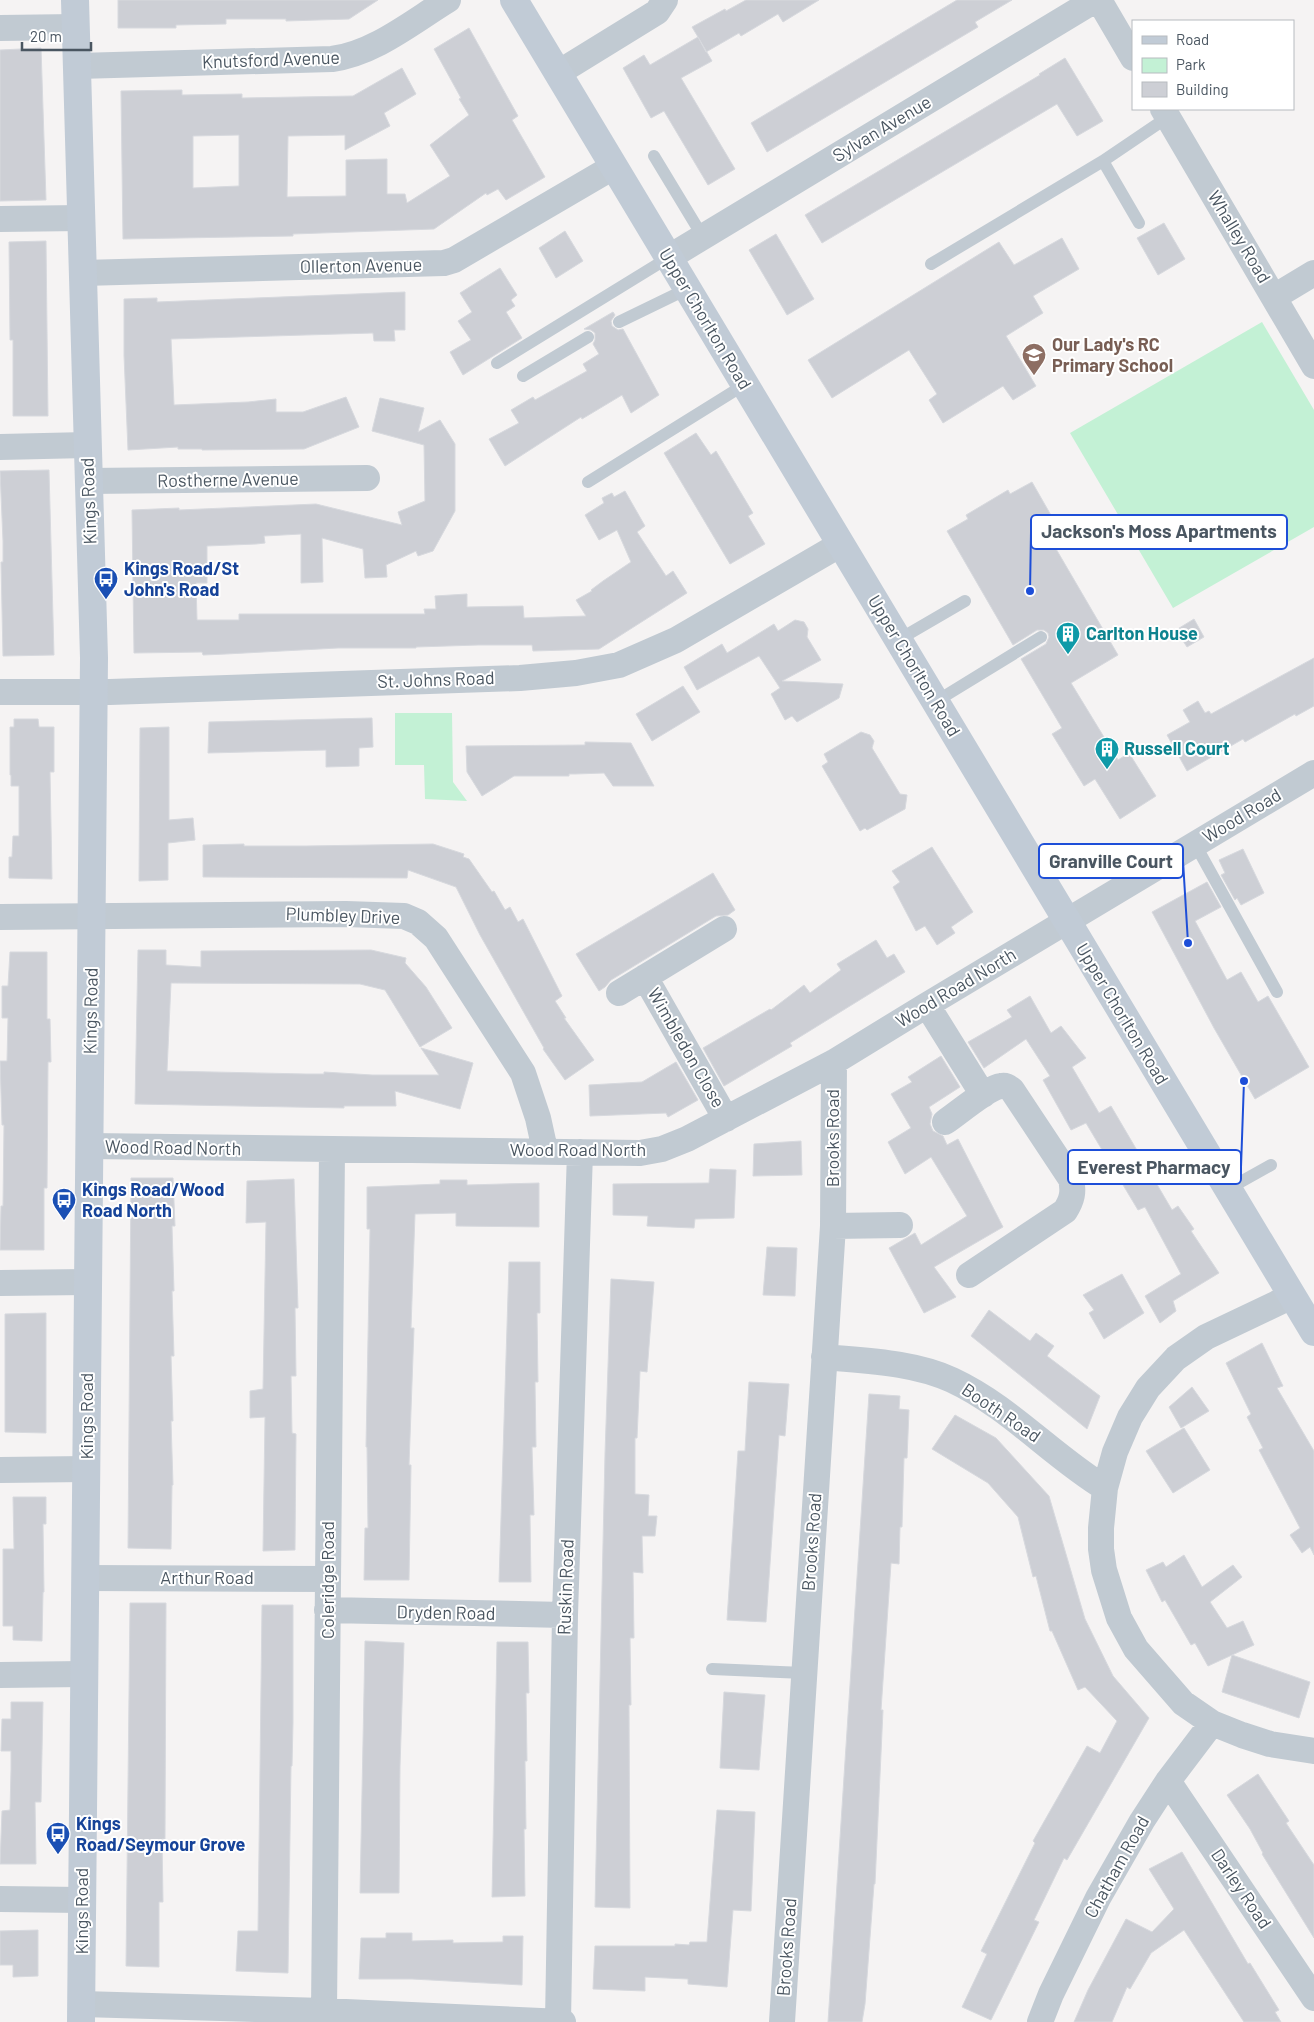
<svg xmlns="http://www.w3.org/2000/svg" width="1314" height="2022" font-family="Barlow,sans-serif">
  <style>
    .green { fill: #c3f1d5 }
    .building { fill: #cdcfd5; stroke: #d7d9de; fill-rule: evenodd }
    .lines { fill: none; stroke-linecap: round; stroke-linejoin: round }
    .lane { stroke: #c1cad2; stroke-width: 12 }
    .street { stroke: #c1cad2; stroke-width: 26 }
    .secondary { stroke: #c1cbd6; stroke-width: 28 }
    .labels { text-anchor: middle; stroke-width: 4; stroke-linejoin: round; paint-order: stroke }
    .street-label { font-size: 18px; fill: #4a5661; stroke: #fff }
    .education-label { font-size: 18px; font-weight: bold; fill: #785e54; stroke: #fff; text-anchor: start }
    .transit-label { font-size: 18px; font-weight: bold; fill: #164399; stroke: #fff; text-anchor: start }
    .culture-label { font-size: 18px; font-weight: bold; fill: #0d838f; stroke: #fff; text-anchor: start }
    .leader { fill: none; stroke: #1d4ed8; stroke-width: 2 }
    .callout-dot { fill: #1d4ed8; stroke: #fff; stroke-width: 2 }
    .callout { fill: #fff; stroke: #1d4ed8; stroke-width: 2 }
    .callout-label { font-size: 19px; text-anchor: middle; font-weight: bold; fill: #4a5661 }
  </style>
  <rect width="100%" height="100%" fill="#f5f3f3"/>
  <path class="green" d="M1262 322 1314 410V527L1173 608 1070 433Z
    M395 713H452L453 782 467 801 425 799 424 765H395Z"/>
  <path class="building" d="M118 0H378L349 19 286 21V19H226V24L176 25V28H118Z
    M746 0H819L783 22 778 14 741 36 739 33 706 52 698 37 712 61 681 78 735 169 708 185 664 111 651 118 623 68 644 55 650 65 698 37 692 27 725 9 726 11Z
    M957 0H1012L975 22 978 27 767 152 751 123Z
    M469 28 518 116 512 120 545 177 506 200 498 189 487 195 486 193 434 229 293 234V236L123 239 121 91 182 90V95L242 94V98L353 96 402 68 416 94 384 113 390 126 345 150V135L288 136 287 197 346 196V160L387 159V194H405L407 203 450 176 430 145 469 115 459 99 461 98 434 49ZM239 135V186L193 188V136Z
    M41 48 46 200 0 201V50Z
    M1065 58 1103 121 1077 136 1057 104 822 243 805 215 1040 75 1039 74Z
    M1164 223 1185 259 1158 275 1137 238Z
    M565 231 583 261 556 278 539 248Z
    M776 234 814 299 787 315 749 250Z
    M1062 238 1079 269 1033 296 1043 313 1006 336 1036 386 1013 400 1003 386 943 423 929 400 937 394 909 350 832 398 808 360 999 242 1014 265Z
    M46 241 48 416H13V340H10L9 242Z
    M500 268 517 295 511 300 515 306 506 312 522 338 463 375 450 352 471 340 458 321 472 312 460 293Z
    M405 292V330H394L395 341H374L373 333 171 339 174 405 248 402 276 399V412H303L346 397 359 427 304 449 202 450V449H178V447L128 450 124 355V299L157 298V302Z
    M613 312 615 315 611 321 612 326 618 330 623 329 659 395 631 413 622 395 582 419 581 417 505 466 489 439 519 423 511 410 533 397 535 400 587 371 583 364 599 354 593 344 595 340V333L591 330 584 329Z
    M380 398 424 408 418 432 440 420 455 444V511L433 551 418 556 416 551 386 565 387 577 365 578 363 549 322 538 323 582 301 583V534L264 536 265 543 256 544 207 546V583H196L197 620H239V614H425L424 609H436L435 596 467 594V607L523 606 524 618 586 616 576 600 592 591 591 590 603 581 631 562 617 530 599 540 585 515 604 503 602 498 612 493 614 497 625 491 645 526 637 532 666 576 673 571 687 593 599 649 533 651 532 645H478L416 647V648H338L226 654 203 655 202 652 134 653 132 510 179 508V510L316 504 402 525 398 512 425 501 424 445 372 431Z
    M696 433 711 455 716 451 753 513 748 516 765 544 730 564 664 453Z
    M49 470 54 655 3 656 1 562H3V541L0 471Z
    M1032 482 1056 524 1045 530 1118 655 1071 683 1118 760 1129 753 1156 796 1120 819 1095 779 1084 786 1052 734 1062 728 1021 659 1046 644 1049 637 1048 633 1044 630H1037L1013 645 947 531 968 519 966 515 1008 490 1010 494Z
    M1194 619 1204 637 1187 647 1176 630Z
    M795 620 804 622 808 629 807 637 821 660 782 681 843 684 839 698 797 722 792 716 785 720 771 694 780 688 759 656 697 690 684 667 722 644 727 653 774 624 778 631Z
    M1314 658V706L1296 716 1295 714 1245 742 1243 739 1187 771 1167 735 1190 722 1183 710 1198 701 1205 713 1209 711 1211 714Z
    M683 686 700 712 652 741 636 714Z
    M372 718 373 747 359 748V766L326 767V750L208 753 209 722Z
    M14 719H38L39 727H54V772H50L52 879 9 878V857H12L13 836H19V786H11V775H10V727H14Z
    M169 727V820L193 818 195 840 168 843V880L139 881 140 728Z
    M861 732 870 735 874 741 872 748 900 794 907 795 905 809 867 830 865 828 860 831 822 766 828 762 824 754Z
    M585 742 631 743 654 786H613L604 773 575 774H569V776H514L482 796 467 772 466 746 585 745Z
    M244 844V846H307L433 844 464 854 463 857 469 859 492 892 494 891 505 910 510 907 518 922 523 919 562 996 555 1001 566 1018H564L594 1060 565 1080 543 1049 544 1048 480 935 456 887 408 870 407 878 203 877V845Z
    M932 847 973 912 951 927 955 933 937 945 925 926 916 931 893 887 900 882 892 871Z
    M1243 849 1264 893 1241 905 1237 898 1235 900 1221 875 1225 873 1219 860Z
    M713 873 735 910 728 915 716 916 611 980 605 987 599 991 576 954Z
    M1207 882 1221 907 1195 921 1227 980 1241 972 1258 1002 1268 996 1309 1067 1255 1099 1214 1028 1152 912Z
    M876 940 887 958 894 954 905 972 790 1043 792 1046 724 1086 703 1048 770 1009 771 1010 804 985 810 993 841 970 837 964Z
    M138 950H166V965L201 967V951L371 950 406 958 405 963 426 987 452 1028 420 1047 385 990 360 984 171 983 167 1071 306 1074H324V1072L372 1075H439L421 1048 473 1063 460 1109 395 1091 396 1106H344V1108L135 1104Z
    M10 952H47V1019H50L51 1062H48L47 1188H44V1250H0L1 1206H3L4 1125H2L0 1061H7L8 1018H2V986H8Z
    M1030 996 1051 1033 1061 1026 1086 1058 1072 1067 1099 1113 1111 1106 1172 1210 1178 1206 1194 1229 1191 1231 1219 1273 1173 1301 1176 1311 1160 1323 1145 1296 1181 1274 1145 1207 1138 1210 1086 1123 1071 1130 1043 1080 1050 1076 1026 1039 984 1068 968 1042 1012 1017 1007 1010Z
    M941 1056 960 1087 929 1107 932 1114 930 1124 933 1131 943 1136 947 1145 958 1139 1003 1227 934 1267 956 1297 924 1313 889 1248 915 1233 921 1245 967 1216 931 1157 905 1174 888 1142 911 1128 891 1094 912 1082 908 1077Z
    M676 1062 698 1100 668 1117 666 1113 590 1116 589 1085 642 1082Z
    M801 1141 802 1175 753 1176 754 1144Z
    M710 1169 736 1170 734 1218 695 1219 694 1228 647 1226 648 1216 613 1215V1184L709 1183Z
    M131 1178H173L175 1226H172L174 1291H172L174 1356H171L173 1421H171L173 1485H172L171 1549 128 1548Z
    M294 1179 298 1308H295L296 1376H291L292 1433 296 1434 295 1550 263 1551 265 1417 250 1418V1391L263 1389 266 1222 246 1223 247 1181Z
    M440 1180H467V1185L539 1183V1227L456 1226V1213L415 1214 411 1328H414L409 1465H411L409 1580H364L365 1528H368L367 1447H366L370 1229H367V1187L440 1184Z
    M767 1247 797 1248 795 1296 763 1295Z
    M509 1262H540V1313H537L538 1382H535L536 1447H532L534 1515H530L531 1582H499Z
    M1122 1274 1144 1313 1104 1339 1089 1313 1094 1310 1083 1295Z
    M611 1279 654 1282 647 1372 640 1371 637 1438H635V1494L649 1495 648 1516H657L655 1536H642L643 1573 633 1572 634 1638H630L631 1705H629L630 1908 595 1907 605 1454Z
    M989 1310 1030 1341 1036 1333 1054 1346 1047 1356 1100 1396 1087 1429 971 1336Z
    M46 1313V1433L5 1432V1314Z
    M1262 1343 1283 1386 1277 1388 1314 1451V1555L1310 1547 1302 1553 1290 1535 1300 1528 1259 1450 1263 1448 1247 1417 1251 1414 1226 1363Z
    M749 1382 789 1384 785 1436 779 1435 766 1622 727 1620 738 1451H745Z
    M1192 1387 1209 1411 1181 1428 1169 1407Z
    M869 1394 900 1396 899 1409 909 1410 907 1458H904L902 1527H900L899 1564 891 1563 881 1710H883L875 1884H874L865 2004 862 2022H828Z
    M955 1415 996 1438 1049 1496 1085 1619 1113 1676 1149 1718 1067 1860 1064 1858 1034 1920 1039 1922 991 2020 962 2007 987 1954 981 1951 1035 1843 1033 1841 1087 1746 1100 1753 1117 1721 1085 1687 1078 1690 1052 1631H1050L1036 1576 1033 1577 1018 1517 988 1483 932 1449Z
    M1184 1428 1210 1470 1173 1493 1146 1451Z
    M13 1497H46V1524H43L44 1592H43L42 1641 13 1640V1626H3V1549H14Z
    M1184 1555 1202 1587 1233 1565 1242 1577 1210 1602 1227 1628 1243 1621 1254 1645 1232 1655 1310 1682 1299 1718 1222 1692 1232 1655 1208 1666 1195 1643 1191 1645 1165 1600 1162 1602 1146 1570 1163 1562 1166 1567Z
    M130 1603H166L165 1839H162L163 1902H159V1967L126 1966Z
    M262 1605H293V1722L292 1766H291L288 1973 236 1971 238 1931H258Z
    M365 1641 404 1643 400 1766 399 1893H360Z
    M497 1642H528L529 1693H526L527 1761H525L526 1829H524L525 1896 492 1897Z
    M724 1692 765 1695 759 1770 720 1768Z
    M11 1702H43L41 1802H35L36 1864H0L2 1811 10 1810 11 1770V1751H1L2 1719H11Z
    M1258 1774 1289 1821 1286 1823 1314 1865V1938L1262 1854 1263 1853 1250 1829 1227 1795Z
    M717 1810 755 1812 751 1911 733 1910 727 1987 688 1984V1979L645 1977V1991L593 1989 595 1946H675V1944L689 1945 690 1942H707Z
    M1182 1852 1248 1964 1250 1963 1279 2010 1275 2012 1281 2022H1244L1184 1930 1151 1953 1130 1989 1127 1987 1112 2022H1074L1088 1990 1126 1919 1152 1932 1174 1909 1149 1869Z
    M38 1930V1976L13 1977V1965H0V1931Z
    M386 1933H412V1941L453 1940V1943L503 1942V1936H523L522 1985 412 1979H359L361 1938H386Z"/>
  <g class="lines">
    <path class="lane" d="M654 156 703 237
      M1103 161 1139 223
      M931 264 1103 161 1168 117
      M619 322 687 289
      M497 363 668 258
      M523 376 588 337
      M588 482 744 385
      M898 640 965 601
      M935 702 1041 637
      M1195 844 1277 992
      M1228 1189 1271 1165
      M712 1669 804 1673"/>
    <path class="street" d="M1099 0 1133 58
      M0 28 76 27
      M78 66 332 59C375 53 412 22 448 0
      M558 73 657 12 665 0
      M1163 109 1314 366
      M0 219 82 218
      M668 258 1095 0
      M83 273 444 263 454 260 613 167
      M1274 297 1314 273
      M0 447 87 445
      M88 481 367 478
      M0 692H110L520 678 576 673 619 665 676 640 841 544
      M0 917 346 914 404 916 418 922 436 938 523 1073 538 1118 545 1150
      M645 977 726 1119
      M619 993 724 929
      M927 1005 983 1095
      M945 1122C957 1114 989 1087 1001 1086 1006 1085 1008 1087 1012 1090L1071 1179C1074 1192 1072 1200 1065 1211L969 1275
      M89 1146 640 1153 662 1149 687 1139 834 1062 927 1005 1314 773
      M833 1226 900 1225
      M0 1283 87 1282
      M1292 1296 1206 1337 1176 1358 1148 1388 1130 1417 1115 1452 1105 1488 1101 1528V1549L1104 1570 1119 1618 1136 1649 1183 1703 1212 1723 1242 1735 1270 1744 1314 1751
      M824 1357C866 1361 913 1362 952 1380 1010 1407 1052 1456 1105 1488
      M0 1470 87 1469
      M86 1578 328 1579
      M327 1610 565 1615
      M0 1675 84 1674
      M1168 1781 1314 1998
      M0 1899 82 1900
      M82 2004 324 2011 563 2022
      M324 2011 332 1150
      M558 2022 565 1615 580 1152
      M782 2022 833 1226 834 1062
      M1040 2022 1051 1994 1098 1898 1142 1821 1168 1781 1212 1723"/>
    <path class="secondary" d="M75 0 94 658 81 2022
      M514 0 1314 1332"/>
  </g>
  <defs>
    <symbol id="school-pin" viewBox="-11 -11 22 30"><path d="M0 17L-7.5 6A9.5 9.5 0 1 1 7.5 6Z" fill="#8d6e63" stroke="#fff"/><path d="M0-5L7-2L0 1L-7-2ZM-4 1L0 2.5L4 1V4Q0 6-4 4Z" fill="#fff"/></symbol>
    <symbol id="bus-pin" viewBox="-11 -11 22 30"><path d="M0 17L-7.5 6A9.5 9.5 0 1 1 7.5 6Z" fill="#1a4fb4" stroke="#fff"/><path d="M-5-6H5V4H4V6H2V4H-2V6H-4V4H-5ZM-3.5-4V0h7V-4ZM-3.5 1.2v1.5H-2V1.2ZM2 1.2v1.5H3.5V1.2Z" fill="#fff"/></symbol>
    <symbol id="building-pin" viewBox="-11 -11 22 30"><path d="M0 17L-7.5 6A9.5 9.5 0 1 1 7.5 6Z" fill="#0f9aa8" stroke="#fff"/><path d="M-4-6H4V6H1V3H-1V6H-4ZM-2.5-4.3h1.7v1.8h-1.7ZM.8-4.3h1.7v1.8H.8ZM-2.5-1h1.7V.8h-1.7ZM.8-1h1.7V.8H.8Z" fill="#fff"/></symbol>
  </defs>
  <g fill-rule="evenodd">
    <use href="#school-pin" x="1020" y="341" width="28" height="38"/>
    <use href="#bus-pin" x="92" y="565" width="28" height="38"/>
    <use href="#building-pin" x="1054" y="620" width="28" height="38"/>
    <use href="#building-pin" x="1093" y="735" width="28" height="38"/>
    <use href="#bus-pin" x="50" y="1186" width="28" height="38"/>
    <use href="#bus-pin" x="44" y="1820" width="28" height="38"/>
  </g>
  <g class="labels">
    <g class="street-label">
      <text transform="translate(271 60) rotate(-2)" y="6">Knutsford Avenue</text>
      <text transform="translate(882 129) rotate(-31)" y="6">Sylvan Avenue</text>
      <text transform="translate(1239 237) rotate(59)" y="6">Whalley Road</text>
      <text transform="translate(361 266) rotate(-1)" y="6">Ollerton Avenue</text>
      <text transform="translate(705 319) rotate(59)" y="6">Upper Chorlton Road</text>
      <text transform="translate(228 480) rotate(-1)" y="6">Rostherne Avenue</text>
      <text transform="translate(89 501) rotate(-92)" y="6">Kings Road</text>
      <text transform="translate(914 666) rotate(59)" y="6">Upper Chorlton Road</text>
      <text transform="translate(436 680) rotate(-2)" y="6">St. Johns Road</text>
      <text transform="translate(1242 816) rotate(-31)" y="6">Wood Road</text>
      <text transform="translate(343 916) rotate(2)" y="6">Plumbley Drive</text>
      <text transform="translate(956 988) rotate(-31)" y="6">Wood Road North</text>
      <text transform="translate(91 1011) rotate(-89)" y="6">Kings Road</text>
      <text transform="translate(1122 1014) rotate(59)" y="6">Upper Chorlton Road</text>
      <text transform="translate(686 1048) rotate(60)" y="6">Wimbledon Close</text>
      <text transform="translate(833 1138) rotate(-90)" y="6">Brooks Road</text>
      <text transform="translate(173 1148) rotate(1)" y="6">Wood Road North</text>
      <text x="578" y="1156">Wood Road North</text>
      <text transform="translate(1001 1413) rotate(34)" y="6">Booth Road</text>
      <text transform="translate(87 1416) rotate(-90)" y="6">Kings Road</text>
      <text transform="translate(812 1542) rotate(-86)" y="6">Brooks Road</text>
      <text x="207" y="1584">Arthur Road</text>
      <text transform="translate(328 1580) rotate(-90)" y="6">Coleridge Road</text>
      <text transform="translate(566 1587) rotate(-88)" y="6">Ruskin Road</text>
      <text transform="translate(446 1613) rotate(1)" y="6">Dryden Road</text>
      <text transform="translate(1117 1867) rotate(-61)" y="6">Chatham Road</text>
      <text transform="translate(1241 1889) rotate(56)" y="6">Darley Road</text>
      <text transform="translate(82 1911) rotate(-90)" y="6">Kings Road</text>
      <text transform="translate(787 1947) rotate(-86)" y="6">Brooks Road</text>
    </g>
    <g class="education-label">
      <text x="1052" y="351">Our Lady's RC<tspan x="1052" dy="21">Primary School</tspan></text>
    </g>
    <g class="transit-label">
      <text x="124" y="575">Kings Road/St<tspan x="124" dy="21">John's Road</tspan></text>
      <text x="82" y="1196">Kings Road/Wood<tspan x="82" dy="21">Road North</tspan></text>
      <text x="76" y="1830">Kings<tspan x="76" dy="21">Road/Seymour Grove</tspan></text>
    </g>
    <g class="culture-label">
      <text x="1086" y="640">Carlton House</text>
      <text x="1124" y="755">Russell Court</text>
    </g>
  </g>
  <path class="leader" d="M1030 591L1031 532M1188 943L1183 861M1244 1081L1241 1167"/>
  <g class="callout-dot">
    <circle cx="1030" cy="591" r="5"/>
    <circle cx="1188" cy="943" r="5"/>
    <circle cx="1244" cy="1081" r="5"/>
  </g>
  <g class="callout">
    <rect x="1031" y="515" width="256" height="34" rx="5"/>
    <rect x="1039" y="844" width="144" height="34" rx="5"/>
    <rect x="1068" y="1150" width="173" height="34" rx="5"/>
  </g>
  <g class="callout-label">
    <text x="1159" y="538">Jackson's Moss Apartments</text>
    <text x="1111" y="868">Granville Court</text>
    <text x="1154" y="1174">Everest Pharmacy</text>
  </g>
  <rect x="1132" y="20" width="162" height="90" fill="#ffffff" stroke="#b7bbc0"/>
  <rect x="1142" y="36" width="25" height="8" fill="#c1cbd6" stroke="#b7bbc0"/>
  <text x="1176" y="45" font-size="15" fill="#4a5661">Road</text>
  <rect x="1142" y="58" width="25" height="15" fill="#c3f1d5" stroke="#b7bbc0"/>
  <text x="1176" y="70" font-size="15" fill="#4a5661">Park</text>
  <rect x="1142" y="82" width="25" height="15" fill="#cdcfd5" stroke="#b7bbc0"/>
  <text x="1176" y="95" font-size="15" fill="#4a5661">Building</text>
  <path d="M22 42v8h69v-8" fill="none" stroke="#4a5661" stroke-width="2.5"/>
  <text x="30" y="42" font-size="15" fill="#4a5661" stroke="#ffffff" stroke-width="4" paint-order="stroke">20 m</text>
</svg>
